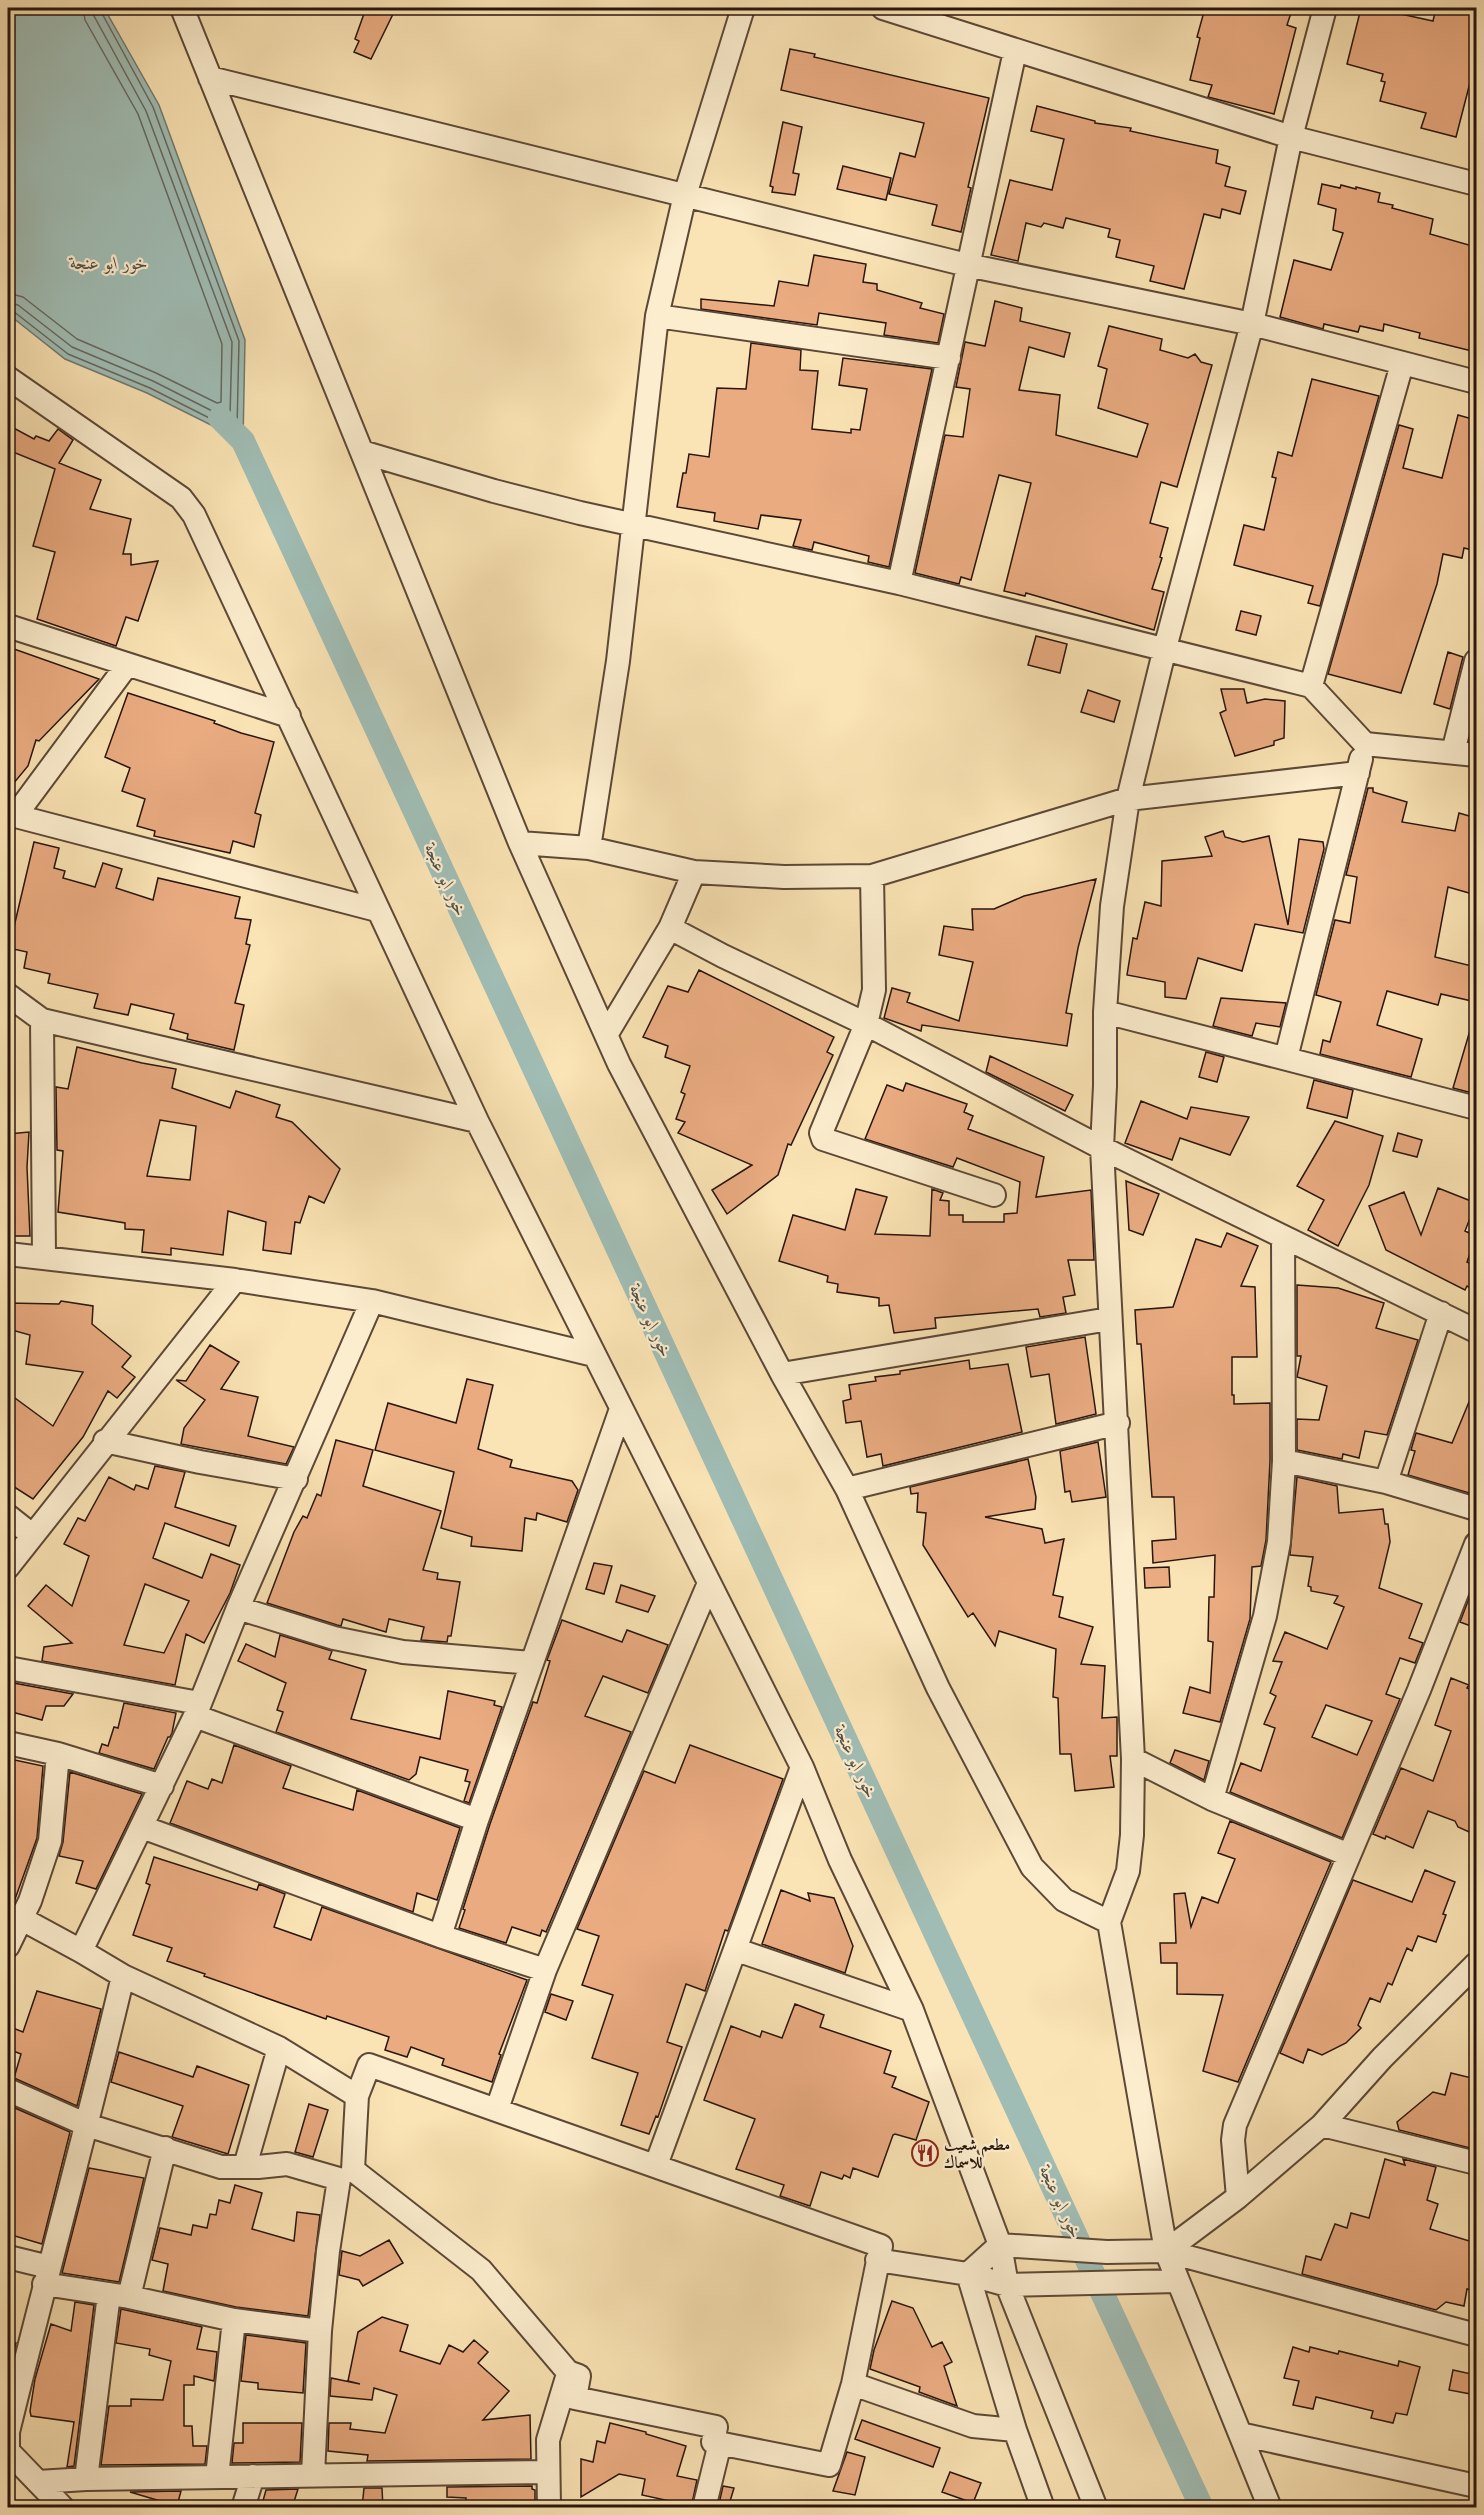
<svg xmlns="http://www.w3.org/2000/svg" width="1484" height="2515" font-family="'Libre Caslon Text',Amiri,serif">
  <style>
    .water { fill: #a0bdb5; stroke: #707a72; stroke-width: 1.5 }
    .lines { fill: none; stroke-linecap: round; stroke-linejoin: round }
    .shore { stroke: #646961; stroke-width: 1.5 }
    .canal { stroke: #a0bdb5; stroke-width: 24 }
    .building { fill: #eaab81; stroke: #28150d; stroke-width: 1.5; fill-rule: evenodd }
    .street-casing { stroke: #5c4837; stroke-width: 26 }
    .street { stroke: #fcedce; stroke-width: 22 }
    .labels { text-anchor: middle; stroke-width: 4.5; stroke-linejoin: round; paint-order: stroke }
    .poi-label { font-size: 16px; font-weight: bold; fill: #28150d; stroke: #fcedce; text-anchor: start }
    .water-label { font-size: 18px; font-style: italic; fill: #525048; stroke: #fcedce }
  </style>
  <rect width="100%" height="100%" fill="#fae3b4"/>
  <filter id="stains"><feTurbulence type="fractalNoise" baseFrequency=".00333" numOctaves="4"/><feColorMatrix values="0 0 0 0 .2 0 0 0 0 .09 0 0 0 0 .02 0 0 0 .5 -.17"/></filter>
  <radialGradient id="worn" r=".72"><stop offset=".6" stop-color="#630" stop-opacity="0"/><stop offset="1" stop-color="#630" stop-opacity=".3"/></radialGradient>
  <path class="water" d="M8 8H104L159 105 245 340 243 441 147 393 65 359 8 314Z"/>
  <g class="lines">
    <path class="shore" d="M8 293 23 297 77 339 156 373 217 403 221 402 222 344 138 114 85 20 83 8
      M8 302 18 305 72 347 153 381 226 418 230 416 232 342 146 111 94 16 92 8
      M8 310 13 311 68 354 150 388 233 430 237 428 239 341 153 107 99 8"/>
    <path class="canal" d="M220 418 243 441 1202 2508"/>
  </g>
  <path class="building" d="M366 8H396L371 59 354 52 359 41 355 39Z
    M1205 8H1274L1291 13 1287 25 1296 28 1274 114 1208 97 1212 85 1190 80 1200 38 1197 37Z
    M1361 8H1388L1387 11 1433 21 1436 8H1476V76L1472 75 1456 137 1421 128 1426 113 1380 101 1385 82 1381 81 1383 74 1347 64Z
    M790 49 815 54 814 57 989 98 968 187 971 188 961 232 932 225 937 205 889 194 900 153 915 157 924 123 781 90Z
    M1037 106 1095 121V123L1131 128 1130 131 1218 150 1216 163 1230 167 1225 186 1246 191 1240 214 1222 209 1220 218 1204 214 1184 289 1150 281 1154 266 1116 257 1120 240 1108 237 1110 229 1066 218 1063 228 1044 223 1041 227 1026 223 1018 261 991 255 1010 180 1052 190 1064 139 1031 131Z
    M783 122 802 127 793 173 799 174 795 195 772 192 773 187 770 186Z
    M843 166 891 178 886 200 837 189Z
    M1322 184 1340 188 1341 185 1356 189V187L1380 193 1378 202 1393 205 1392 208 1433 219 1430 234 1476 247V352L1419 338 1420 333 1384 324 1383 331 1360 326 1358 332 1324 324 1323 329 1280 317 1294 260 1331 270 1343 233 1333 230 1336 209 1318 204Z
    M814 255 866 264 863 282 877 284V290L922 303 920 308 944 314 938 343 884 335 886 323 819 313 817 325 701 309V299L774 306 779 281 808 286Z
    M995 301 1022 308 1020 321 1070 333 1064 357 1029 347 1019 390 1060 395 1056 435 1137 457 1148 424 1098 408 1107 369 1098 366 1109 326 1162 339 1160 350 1188 358 1195 354 1201 362 1212 365 1177 487 1161 482 1150 523 1168 528 1160 557 1162 558 1152 589 1164 592 1154 630 1026 593 1025 596 1004 591 1031 483 999 475 971 580 961 577 959 584 915 573 945 435 963 437 970 389 956 387 965 342 985 346Z
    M751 343 801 350 800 370 818 371 812 429 851 433V429L860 430 867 389 839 385 843 358 932 369 889 567 868 562 869 556 814 542 812 550 793 546 801 520 761 515 758 529 714 521 715 513 677 507 683 473H686L689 454 709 457 717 388 746 389Z
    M1312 379 1379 396 1320 606 1308 603 1313 586 1234 565 1244 525 1264 530 1276 478 1272 477 1278 452 1292 456Z
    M1458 415 1476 420V551L1464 548 1462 558 1443 554 1437 584 1401 693 1328 674 1399 425 1413 429 1403 468 1442 478Z
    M8 425 34 439 36 436 49 441 58 429 73 440 59 463 101 480 90 509 131 519 123 554H131V565L158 561 138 621 126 617 116 646 37 619 55 552 33 546 55 469 8 450Z
    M1241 611 1261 616 1256 635 1236 630Z
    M1036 636 1067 644 1060 673 1028 665Z
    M14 649 99 679 39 741 36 740 28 766 8 790V657Z
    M1448 652 1463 657 1450 709 1434 704Z
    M1221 689H1244L1247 703 1265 699 1285 701 1284 738 1274 741V745L1235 756 1220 713 1226 710Z
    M1088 690 1120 701 1114 722 1081 712Z
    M128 693 215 721 214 723 241 733 274 742 255 813 261 815 254 847 233 841 230 853 154 836 155 831 137 826 145 799 122 791 130 768 105 757Z
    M1368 788H1373V792L1407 802 1402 822 1455 831 1459 813 1476 818V895L1448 887 1435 957 1476 967V1002L1441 994 1438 1005 1387 991 1377 1025 1422 1039 1411 1077 1320 1054 1323 1040 1330 1042 1341 1002 1316 995 1335 920 1350 923 1357 877 1346 875Z
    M1223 831 1225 837 1243 842 1269 836 1288 925 1299 839 1323 842 1324 849 1303 933 1255 924 1242 971 1198 958 1186 999 1165 997V982L1127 975 1133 938 1137 939 1145 902 1161 906 1162 861 1212 856 1205 837Z
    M34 842 59 848 54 868 65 871 63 878 95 887 103 863 122 869 116 888 153 900 158 878 240 897 235 918 251 920 246 944 250 945 235 1003 244 1005 234 1050 187 1039 188 1034 170 1029 174 1014 131 1004 128 1015 94 1008 98 994 48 983 50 974 24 968 27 952 9 948Z
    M1096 879 1078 948 1066 1013 1072 1014 1067 1046 922 1025 921 1031 884 1018 892 988 910 993 907 1002 959 1021 973 962 939 955 944 926 973 930 972 909H994L1024 896Z
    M699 970 834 1037 827 1052 833 1055 791 1145 788 1144 778 1175 727 1214 712 1190 752 1165 678 1133 685 1122 676 1119 685 1094 681 1092 690 1066 665 1057 668 1046 643 1037 668 986 688 992Z
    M1221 998 1286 1003 1280 1027 1256 1023 1252 1036 1213 1026Z
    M1471 1027H1476V1094L1453 1088Z
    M77 1047 142 1063 176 1069 172 1088 230 1108 236 1091 280 1105 276 1117 292 1122 340 1169 324 1203 309 1196 300 1223 295 1222 291 1254 263 1250 266 1222 228 1211 223 1255 171 1248V1255L142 1252 144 1230 125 1229V1223L58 1212 63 1151 57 1150 56 1087 68 1089ZM160 1120 196 1126 190 1180 147 1176Z
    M1206 1052 1224 1057 1217 1082 1199 1077Z
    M990 1056 1073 1095 1065 1111 986 1072Z
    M1314 1080 1353 1090 1347 1118 1307 1108Z
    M906 1083 967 1104 964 1112 973 1116 968 1129 1044 1157 1036 1197 1091 1190 1094 1260H1068L1075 1295 1063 1297 1066 1313 1040 1317 1038 1309 935 1318 936 1328 894 1333 889 1305 879 1306V1298L837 1292 838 1284 827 1282 828 1276 779 1261 793 1215 845 1230 856 1189 887 1197 875 1234 930 1236 932 1189 943 1193 940 1200 949 1201V1215H963V1222H1004V1214L1017 1213 1020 1182 957 1158 953 1167 865 1139 887 1085 903 1091Z
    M1141 1101 1187 1119 1191 1107 1249 1117 1230 1155 1180 1138 1172 1160 1125 1143Z
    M1335 1121 1383 1136 1369 1185 1338 1246 1308 1230 1324 1200 1297 1186Z
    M29 1132 27 1167 30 1236H8V1134Z
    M1398 1133 1422 1140 1417 1157 1393 1151Z
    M1126 1181 1159 1194 1143 1235 1129 1230Z
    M1438 1188 1476 1203 1465 1231 1476 1236 1467 1262 1476 1266V1291L1467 1286 1465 1290 1386 1250 1369 1206 1404 1192 1421 1235Z
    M1227 1233 1258 1246 1241 1286 1255 1287 1257 1357H1232V1395H1234V1404L1270 1403V1461L1266 1540 1261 1566 1252 1567 1250 1619 1220 1722 1183 1713 1190 1687 1210 1693 1213 1642 1208 1641 1209 1597H1214L1215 1555 1153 1563 1152 1541 1176 1539 1174 1497H1152L1141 1344H1137L1135 1310 1173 1307 1196 1239 1221 1247Z
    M1297 1285 1338 1288 1384 1303 1376 1328 1418 1340 1387 1435 1365 1431 1359 1458 1343 1454 1342 1459 1297 1450V1419L1319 1420 1327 1386 1297 1377 1301 1356H1297Z
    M61 1301 93 1306 92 1324 131 1356 122 1367 135 1377 117 1398 108 1391 83 1437 33 1499 8 1483V1393L53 1426 83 1372 26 1364 30 1335 8 1329V1303L59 1304Z
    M1085 1337 1096 1414 1056 1424 1049 1374 1031 1377 1026 1347Z
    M210 1345 239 1362 221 1389 258 1397 248 1436 294 1447 286 1464 181 1444 184 1428 205 1400 176 1380 186 1381Z
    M969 1360 970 1369 1008 1364 1022 1432 883 1466 881 1454 867 1457 861 1421 846 1423 843 1401 851 1399 849 1385 876 1381 875 1377 900 1374V1371Z
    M467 1379 493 1385 478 1449 512 1460 510 1467 572 1481 578 1490 567 1522 537 1513 536 1520 525 1518 522 1551 471 1546 472 1537 441 1528 454 1472 375 1450 388 1403 456 1423Z
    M1476 1385V1495L1408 1475 1415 1451 1411 1450 1416 1433 1452 1443Z
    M336 1440 373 1450 363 1486 441 1511 423 1570 438 1573 437 1579 460 1582 451 1636H448L447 1642 421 1640 424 1627 389 1619 386 1632 343 1619 341 1626 337 1625 267 1603 294 1532 303 1516 307 1518 317 1494 321 1496Z
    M1098 1442 1106 1497 1072 1502 1070 1491 1065 1492 1060 1451Z
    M1028 1459 1036 1497 1035 1509 985 1517 1042 1529 1045 1543 1064 1539 1053 1595 1063 1597 1059 1617 1093 1627 1081 1664 1105 1666 1102 1718 1117 1717V1756H1110L1114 1787 1075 1791 1071 1754H1060L1058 1698 1053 1697 1056 1649 999 1631 995 1646 973 1613 968 1617 923 1545 926 1513 917 1512 918 1493 911 1494 910 1487Z
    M155 1466 185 1472 175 1507 236 1526 229 1546 165 1523 153 1558 202 1578 211 1554 240 1565 230 1593 204 1643 186 1634 175 1685 42 1661 44 1647 72 1643 28 1606 46 1585 72 1606 89 1556 64 1544 78 1518 85 1521 109 1477 134 1490 136 1485 148 1489ZM145 1584 189 1601 164 1653 124 1645Z
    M1297 1477 1337 1486 1339 1513 1383 1509 1385 1524H1388L1390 1542 1379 1588 1422 1604 1409 1638 1423 1643 1415 1663 1400 1658 1386 1694 1400 1699 1342 1838 1230 1792 1241 1763 1261 1771 1275 1728 1264 1724 1276 1696 1270 1693 1282 1662 1273 1661 1285 1632 1327 1649 1344 1607 1334 1603 1338 1596 1311 1591V1587L1308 1586 1313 1557 1290 1555ZM1326 1705 1372 1721 1357 1755 1312 1737Z
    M594 1563 612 1566 604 1594 586 1589Z
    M1169 1567 1170 1587 1145 1588 1144 1568Z
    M1476 1580V1628L1460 1622Z
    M621 1585 655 1596 648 1612 616 1602Z
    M562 1620 622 1642 627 1630 668 1645 648 1693 603 1676 585 1716 631 1732 546 1932 542 1930 540 1936 512 1927 506 1943 459 1928 465 1910 463 1909 490 1824 533 1702 537 1703 550 1661 547 1660Z
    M280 1635 332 1651 329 1659 366 1670 351 1719 440 1739 448 1691 495 1701 494 1705 502 1707 469 1803 464 1801 470 1782 465 1781 468 1770 420 1757 416 1774 409 1780 276 1732 283 1712 277 1710 286 1683 238 1661 246 1644 275 1657Z
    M1451 1678 1469 1685 1467 1688 1476 1692V1835L1458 1827 1455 1821 1428 1811 1413 1848 1386 1836 1385 1839 1373 1834 1401 1768 1433 1781 1451 1731 1435 1725Z
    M8 1682 73 1694 64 1706H46L42 1720 8 1711Z
    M124 1703 176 1713 172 1733 170 1737H168L154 1769 99 1753 102 1744 108 1746 114 1727 118 1728Z
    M234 1745 291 1766 283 1788 353 1810 357 1790 460 1828 437 1900 417 1893 413 1912 170 1823 187 1781 208 1789 212 1779 222 1783Z
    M690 1745 783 1779 728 1931 725 1930 705 1991 686 1984 667 2042 682 2047 658 2117 656 2116 649 2134 621 2125 638 2073 592 2058 613 1995 582 1985 599 1936 577 1929 644 1771 675 1783Z
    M1175 1750 1209 1761 1204 1780 1170 1763Z
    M10 1759 43 1766 37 1838 14 1902 8 1901V1769Z
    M70 1772 142 1794 96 1889 76 1883 83 1861 59 1856 63 1842Z
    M1230 1821 1331 1862 1238 2082 1203 2071 1223 1995 1177 1994V1963H1161L1160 1943H1176L1174 1894 1185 1893 1191 1927 1202 1897 1218 1903 1219 1900 1235 1859 1218 1853Z
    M154 1857 257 1890 259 1884 285 1894 274 1927 311 1940 322 1907 527 1980 499 2054 501 2055 492 2082 442 2065 444 2059 411 2047 407 2057 385 2050 389 2037 327 2016 326 2019 204 1976 205 1974 167 1961 172 1948 133 1935 150 1885 146 1883Z
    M1425 1870 1455 1882 1443 1914 1446 1915 1436 1942 1418 1936 1412 1951 1407 1948 1392 1985 1388 1983 1380 2002 1370 1998 1358 2025 1361 2028 1346 2043 1322 2055 1308 2049 1303 2063 1280 2053 1353 1880 1412 1902Z
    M781 1890 810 1901 808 1893 834 1898 853 1946 845 1973 762 1944Z
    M37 1991 101 2009 77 2106 14 2078 21 2054 8 2049V2026L23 2032Z
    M551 1994 573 2001 566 2020 545 2012Z
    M795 2004 824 2015 820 2027 891 2051 884 2073 896 2077 892 2087 929 2102 916 2140 895 2134 893 2135 878 2177 853 2168 850 2178 844 2175 842 2179 821 2172 810 2206 780 2196 784 2185 736 2169 755 2119 704 2100 731 2026 760 2037 762 2031 782 2038Z
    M119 2052 193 2077 197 2066 249 2085 228 2154 172 2137 183 2106 111 2082Z
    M1451 2073 1476 2079V2121L1470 2148 1399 2130 1397 2122 1433 2092 1445 2095Z
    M309 2104 328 2110 313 2157 295 2152Z
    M8 2105 70 2132 42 2244 8 2234Z
    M1385 2159 1405 2165 1403 2159 1436 2167 1427 2200 1438 2204 1430 2229 1476 2243V2291L1467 2289 1464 2306 1446 2302 1436 2310 1302 2274 1306 2256 1321 2260 1335 2224 1347 2228 1351 2213 1369 2218Z
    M89 2168 144 2178 119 2282 62 2273Z
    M235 2185 262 2193 252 2229 294 2241 297 2212 320 2215 308 2316 236 2307 163 2291 168 2264 152 2260 160 2228 191 2235 193 2225 207 2228 210 2214 216 2215 219 2200 230 2203Z
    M389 2240 403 2263 363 2286 359 2280 339 2275 342 2251 360 2256Z
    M892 2301 913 2308 932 2347 942 2342 952 2362 944 2366 957 2406 919 2392 920 2387 870 2369 874 2350Z
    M75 2302 94 2305 74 2466 67 2467 74 2422 31 2416 30 2411 35 2379 51 2324 71 2331Z
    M121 2309 202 2327 197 2349 217 2352 214 2381 194 2376V2385H184V2426H192L193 2446H207L205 2464 101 2465 109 2406H131V2399L163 2400 171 2361 149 2355 150 2349 116 2343Z
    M382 2317 408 2325 400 2351 440 2364 449 2345 463 2352 474 2340 488 2352 478 2363 509 2391 483 2420 530 2415 531 2459 367 2461 368 2455 328 2451 329 2423H351L350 2429 385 2433 397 2395 374 2388 372 2400 330 2396 331 2378 360 2384 348 2381 358 2332Z
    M246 2335 306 2343 303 2393 258 2389V2383L241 2381Z
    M8 2340 16 2343 9 2370 8 2369Z
    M1293 2347 1309 2352 1310 2347 1338 2354 1339 2351 1398 2366 1399 2361 1420 2367 1407 2415 1396 2413 1393 2423 1371 2418 1373 2411 1316 2397 1313 2409 1293 2405 1299 2381 1284 2378Z
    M1453 2370 1476 2375V2395L1449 2390Z
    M862 2420 940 2448 933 2467 855 2439Z
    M243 2423H302L300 2462 232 2463 234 2443H243Z
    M610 2423 646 2432V2434L686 2446 677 2476 697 2480 691 2508H678L679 2503 642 2495 645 2479 619 2474 581 2497V2459L593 2462 597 2441 605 2443Z
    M847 2452 865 2457 855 2495 833 2491Z
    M950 2472 981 2483 973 2503 942 2492Z
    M532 2486V2489L535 2490V2508H465L466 2498 447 2497V2487Z
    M723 2486 734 2488 728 2508H718Z
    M364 2488H382L383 2508H362Z
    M298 2489 292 2508H261L266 2490Z
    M181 2491 177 2506 130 2492Z"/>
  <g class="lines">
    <defs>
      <path id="street" d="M182 8 520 843 619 1064 782 1374 847 1489 938 1688 1032 1867 1064 1900 1109 1922 1166 2251 1270 2508
        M883 8 1291 137 1476 184
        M210 78 967 265 1252 324 1476 382
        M657 316 949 358
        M8 378 181 498 194 515 477 1121 802 1767 840 1860 912 2010 1000 2245 1007 2285 1096 2508
        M362 452 494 491 580 513 899 583 1311 686 1365 744 1476 755
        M899 583 1015 51
        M8 626 289 716
        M1311 686 1402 364
        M1453 752 1476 661
        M1358 773 1128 799 872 876 874 990 866 1024 1102 1148 1476 1331
        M8 814 377 910
        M15 816 127 665
        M520 843 589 848 694 872 784 877 872 876
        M589 848 618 661 657 316 685 195 743 8
        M670 928 694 872
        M8 995 42 1020 477 1121
        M1105 1012 1112 906 1128 799 1165 648 1252 324 1291 137 1325 8
        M42 1020 44 1257
        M606 1035 670 928 723 956 866 1024 821 1133 823 1139 994 1195
        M1286 1058 1361 759
        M1283 1238 1284 1461 1386 1482 1476 1509
        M8 1254 235 1280 372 1301 594 1355
        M782 1374 1109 1319
        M105 1441 200 1462 296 1479
        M1386 1482 1441 1313
        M847 1489 1118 1423
        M8 1516 32 1535
        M8 1567 235 1280
        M238 1608 334 1638 403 1652 532 1663
        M8 1668 199 1703
        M195 1716 477 1820
        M8 1743 58 1754 162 1786
        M1133 1759 1212 1799 1349 1855
        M1212 1799 1265 1616 1279 1542 1284 1461
        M142 1827 440 1936 545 1970 497 2109
        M8 1914 22 1919 81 1951 195 1716 238 1608 372 1301
        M1109 1922 1128 1871 1132 1835 1133 1759 1102 1148 1105 1086V1012L1476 1108
        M440 1936 477 1820 621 1409
        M8 1946 30 1901 50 1841 58 1754
        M737 1950 912 2010
        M545 1970 709 1583
        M123 1976 279 2048 357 2096
        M369 2065 881 2246 853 2384 829 2465 713 2442 716 2427 575 2398 579 2376 568 2372 481 2270 353 2170 357 2096Z
        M8 2090 87 2125 221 2167H258L287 2164 339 2179 328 2251 320 2331
        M1322 2125 1382 2058 1476 1964
        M656 2165 802 1767
        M245 2166 279 2048
        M1238 2197 1322 2125 1476 2163
        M1166 2251 1238 2197 1233 2140 1235 2125 1419 1690 1476 1544
        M8 2257 49 2267
        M877 2260 968 2274 1007 2285 1178 2281
        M968 2274 1000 2245 1107 2252 1166 2251 1476 2335
        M968 2274 1015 2430
        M44 2284 129 2297 234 2320 320 2331 313 2475
        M129 2297 165 2148
        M853 2384 973 2426 1015 2430 1043 2508
        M1240 2434 1476 2486
        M8 2451 63 2508
        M8 2456V2432C45 2280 87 2129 123 1976L81 1951
        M217 2477 234 2320
        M86 2479 109 2294
        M38 2482 86 2479 548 2472
        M243 2508 253 2476
        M549 2508 548 2440 568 2374
        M704 2508 720 2443"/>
    </defs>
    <use href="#street" class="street-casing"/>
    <use href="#street" class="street"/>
  </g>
  <defs>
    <symbol id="restaurant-ring" viewBox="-11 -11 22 22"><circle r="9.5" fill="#fcedce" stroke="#8f2418" stroke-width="1.5"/><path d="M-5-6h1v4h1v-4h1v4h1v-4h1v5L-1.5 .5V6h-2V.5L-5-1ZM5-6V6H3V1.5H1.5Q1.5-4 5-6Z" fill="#8f2418"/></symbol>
  </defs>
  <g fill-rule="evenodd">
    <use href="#restaurant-ring" x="910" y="2138" width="30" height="30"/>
  </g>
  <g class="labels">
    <g class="poi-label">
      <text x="944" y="2150">مطعم شعيب<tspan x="944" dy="18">للاسماك</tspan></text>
    </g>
    <g class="water-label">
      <text x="109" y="269">خور ابو عنجة</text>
      <text transform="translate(446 880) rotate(65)" y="6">خور ابو عنجة</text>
      <text transform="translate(651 1321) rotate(65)" y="6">خور ابو عنجة</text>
      <text transform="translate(856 1762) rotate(65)" y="6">خور ابو عنجة</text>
      <text transform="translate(1061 2202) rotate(65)" y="6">خور ابو عنجة</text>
    </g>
  </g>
  <rect width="1484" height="2515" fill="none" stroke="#fae3b4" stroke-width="30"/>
  <rect x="9" y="9" width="1466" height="2497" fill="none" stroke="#28150d" stroke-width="3"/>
  <rect x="15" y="15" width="1454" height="2485" fill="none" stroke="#28150d" stroke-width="1.5"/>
  <rect width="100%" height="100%" filter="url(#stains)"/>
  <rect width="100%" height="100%" fill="url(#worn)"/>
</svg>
